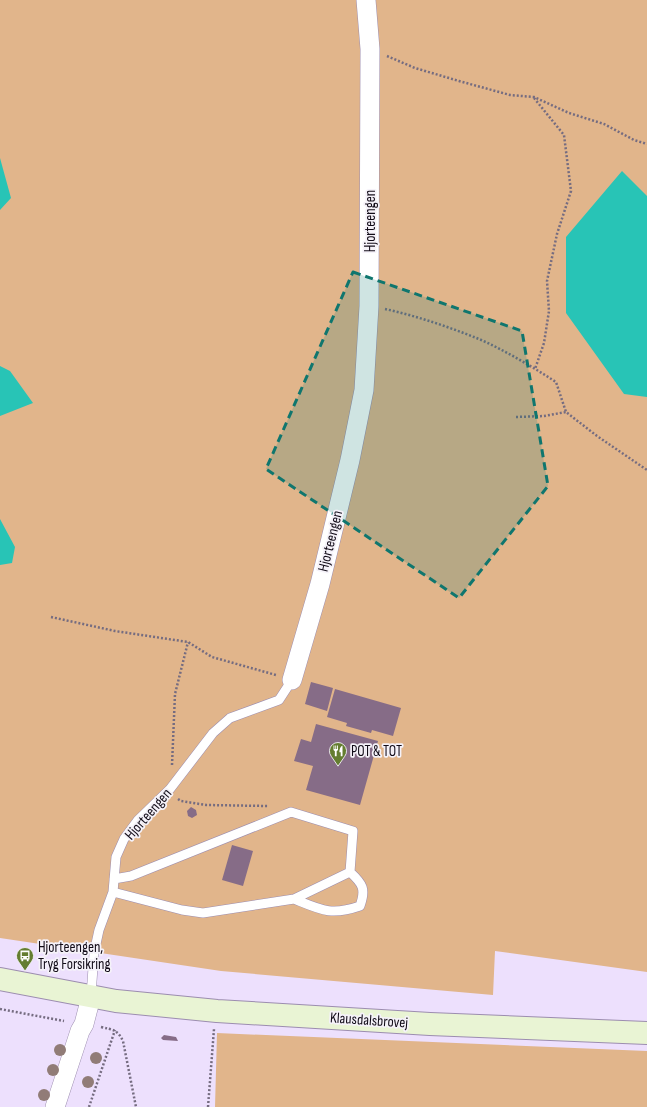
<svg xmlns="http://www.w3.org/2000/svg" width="647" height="1107" font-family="'Sofia Sans Condensed',sans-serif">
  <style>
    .green { fill: #e1b58b }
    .water { fill: #28c4b6 }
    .building { fill: #866c87 }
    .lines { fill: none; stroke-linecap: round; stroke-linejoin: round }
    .lane-casing { stroke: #9c8daf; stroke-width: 10 }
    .street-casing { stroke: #9c8daf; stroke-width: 20 }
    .secondary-casing { stroke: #9c8daf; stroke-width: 24 }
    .path { stroke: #756c80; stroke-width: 2.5; stroke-dasharray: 2 2; stroke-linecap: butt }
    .lane { stroke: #fff; stroke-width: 9 }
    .street { stroke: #fff; stroke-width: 19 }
    .secondary { stroke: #e9f4d4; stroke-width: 22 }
    .tree { fill: #917c77 }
    .marked { fill: #0f766e; fill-opacity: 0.2; stroke: #0f766e; stroke-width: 3; stroke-dasharray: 8 5; stroke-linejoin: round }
    .labels { text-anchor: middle; stroke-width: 3.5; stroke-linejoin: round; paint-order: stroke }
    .street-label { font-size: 15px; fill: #110b17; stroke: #f5f2f9 }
    .poi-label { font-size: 15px; fill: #110b17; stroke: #f5f2f9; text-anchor: start }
  </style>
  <rect width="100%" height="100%" fill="#ede0fd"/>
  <path class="green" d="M0 0H647V972L495 951 493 995 221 971 0 938Z
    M217 1033 647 1051V1107H215Z"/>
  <path class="water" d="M0 158 11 198 0 210Z
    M622 171 647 196V397L624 394 566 313V237Z
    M0 366 10 371 33 403 0 416Z
    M0 519 15 547 12 563 0 565Z"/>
  <path class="building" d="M311 682 333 688 327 711 305 704Z
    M335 689 401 708 393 736 372 730 371 733 346 726 347 723 327 717Z
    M316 724 378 741 360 805 306 790 313 766 294 761 301 739 311 742Z
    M191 807 196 810 197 815 192 818 188 816 187 811Z
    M232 845 253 851 243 886 222 880Z
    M24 954 31 955V959L24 958Z
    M164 1035 176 1037 178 1041 163 1040 161 1038Z"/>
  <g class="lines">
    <defs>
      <path id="lane" d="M113 892 182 910 203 913 294 899 350 872 353 831 291 812 131 876 114 879
        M294 899C321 910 331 916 360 906 366 889 363 884 350 872
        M91 996 94 953 99 930 113 892 116 857 124 839 138 820 170 789 213 733 230 718 279 700 292 680"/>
      <path id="street" d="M292 680 320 584 350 460 364 390 369 306 370 49 366 0
        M55 1107 80 1031 84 1024 91 997"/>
      <path id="secondary" d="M0 979 116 1001 217 1011 430 1024 647 1033"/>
    </defs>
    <use href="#lane" class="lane-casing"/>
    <use href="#street" class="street-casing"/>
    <use href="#secondary" class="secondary-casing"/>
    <path class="path" d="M387 56 415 68 459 81 510 95 534 97 569 113 604 124 634 140 647 144
      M534 98 564 135 571 191 557 234 547 281 549 311 544 343 535 369
      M385 309C417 316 449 327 479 339 506 351 531 366 556 382L566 412 597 436 647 470
      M516 417 544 416 566 412
      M51 617 115 631 188 642 212 657 276 675
      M172 765 175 694 188 642
      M178 799 181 801 206 805 268 806
      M0 1009 64 1021
      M101 1027C113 1030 117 1029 123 1041L136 1107
      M89 1107 115 1030
      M208 1107 214 1029"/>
    <use href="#lane" class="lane"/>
    <use href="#street" class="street"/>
    <use href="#secondary" class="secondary"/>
  </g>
  <g class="tree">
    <circle cx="60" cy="1050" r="6"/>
    <circle cx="96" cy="1058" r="6"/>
    <circle cx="53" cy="1070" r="6"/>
    <circle cx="88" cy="1082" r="6"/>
    <circle cx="44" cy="1095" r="6"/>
  </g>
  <path class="marked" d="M353 272 522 331 548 486 459 598 266 469Z"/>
  <defs>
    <symbol id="restaurant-pin" viewBox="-11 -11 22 30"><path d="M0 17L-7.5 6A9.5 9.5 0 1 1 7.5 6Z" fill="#647d30" stroke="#f5f2f9"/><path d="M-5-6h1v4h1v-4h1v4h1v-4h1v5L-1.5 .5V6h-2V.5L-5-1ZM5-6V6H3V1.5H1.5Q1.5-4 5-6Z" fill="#fff"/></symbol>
    <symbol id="bus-pin" viewBox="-11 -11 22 30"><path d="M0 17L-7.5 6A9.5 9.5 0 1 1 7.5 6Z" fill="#647d30" stroke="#f5f2f9"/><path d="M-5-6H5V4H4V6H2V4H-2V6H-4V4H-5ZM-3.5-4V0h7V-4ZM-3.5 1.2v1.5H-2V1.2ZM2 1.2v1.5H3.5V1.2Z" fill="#fff"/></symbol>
  </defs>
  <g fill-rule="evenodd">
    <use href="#restaurant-pin" x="328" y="741" width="20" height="27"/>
    <use href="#bus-pin" x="15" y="946" width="20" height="27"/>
  </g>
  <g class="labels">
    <g class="street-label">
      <text transform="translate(370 221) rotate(-90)" y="5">Hjorteengen</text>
      <text transform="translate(330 541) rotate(-76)" y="5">Hjorteengen</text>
      <text transform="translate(148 814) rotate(-49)" y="5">Hjorteengen</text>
      <text transform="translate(369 1020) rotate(4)" y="5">Klausdalsbrovej</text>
    </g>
    <g class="poi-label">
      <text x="351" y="756">POT &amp; TOT</text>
      <text x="38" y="952">Hjorteengen,<tspan x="38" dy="17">Tryg Forsikring</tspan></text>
    </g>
  </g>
</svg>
